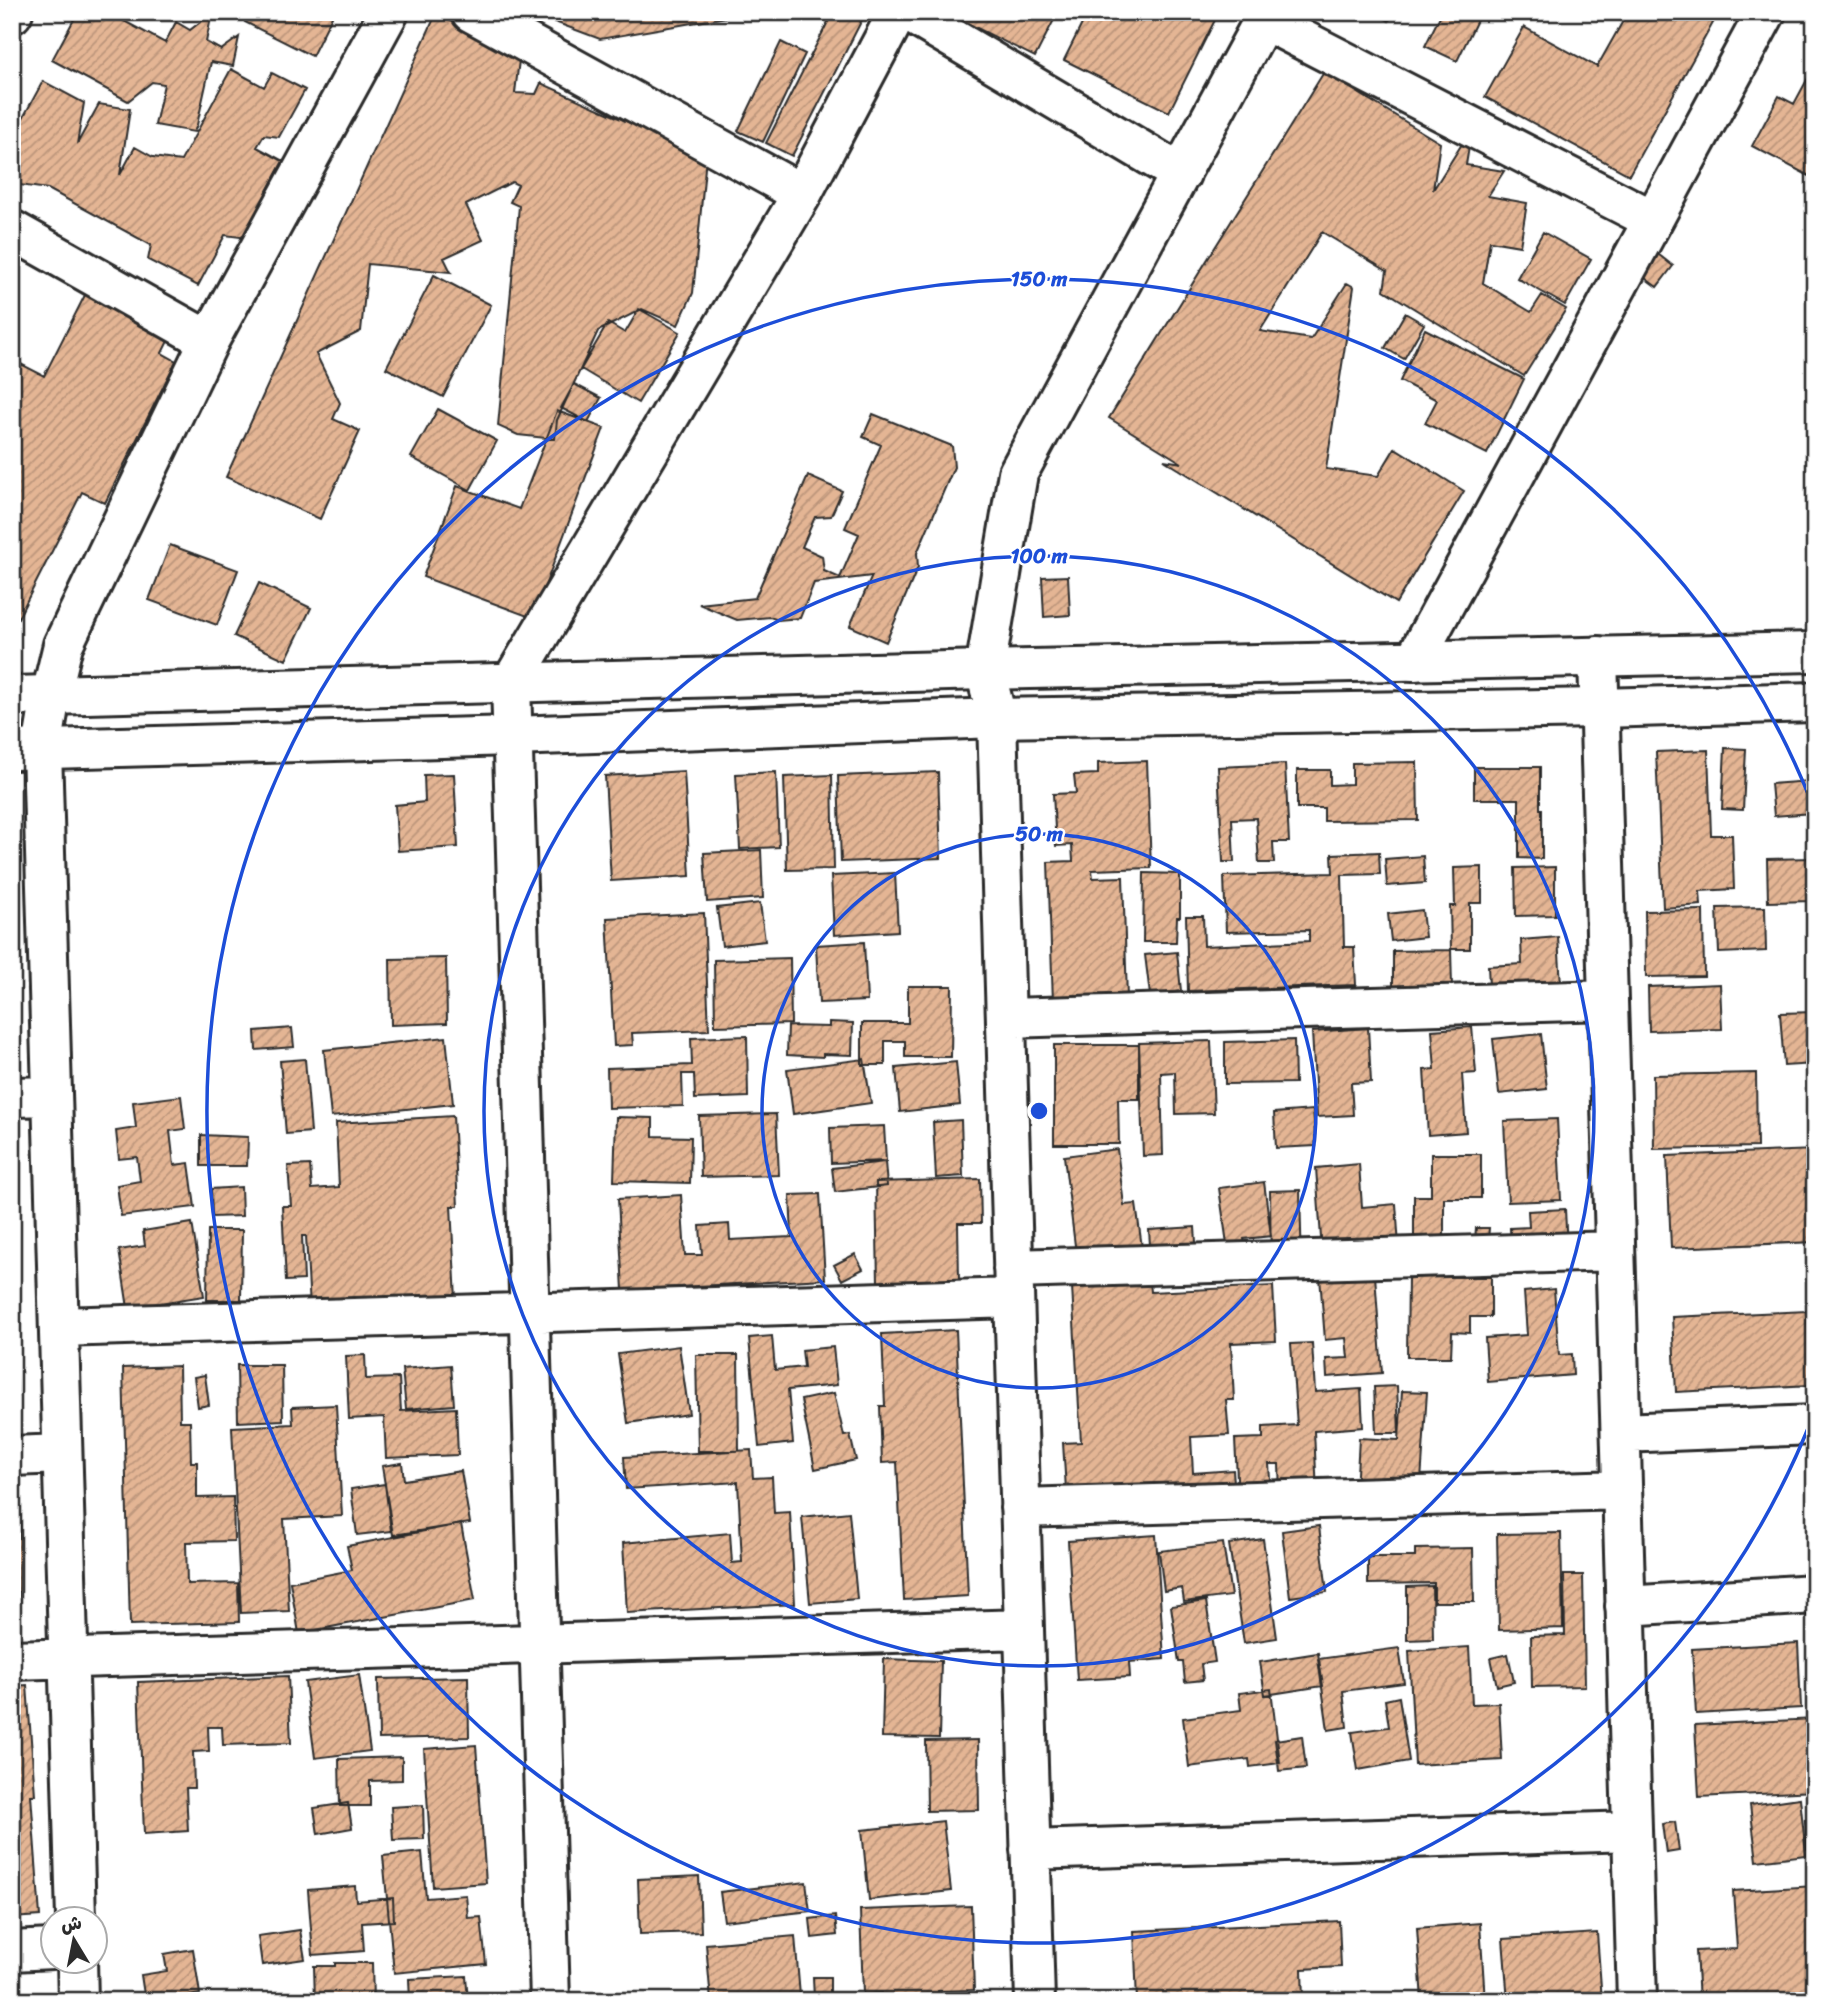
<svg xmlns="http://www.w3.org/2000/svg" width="1827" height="2013" font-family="Sriracha,'Playpen Sans Arabic',sans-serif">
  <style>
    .building { fill: url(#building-hatch); stroke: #2b2b2b; stroke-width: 2 }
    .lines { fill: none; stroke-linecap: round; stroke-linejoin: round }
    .minor-casing { stroke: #2b2b2b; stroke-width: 44 }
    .major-casing { stroke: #2b2b2b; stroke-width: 44 }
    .minor { stroke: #fff; stroke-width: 38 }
    .major { stroke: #fff; stroke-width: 38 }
    .ring { fill: none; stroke: #1d4ed8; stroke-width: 3.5 }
    .centre { fill: #1d4ed8; stroke: #fff; stroke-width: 3.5 }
    .ring-label { font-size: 21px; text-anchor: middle; font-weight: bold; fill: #1d4ed8; stroke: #fff; stroke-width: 5; stroke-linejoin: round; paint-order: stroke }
  </style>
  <defs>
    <pattern id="building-hatch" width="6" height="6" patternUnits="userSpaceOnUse" patternTransform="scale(1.75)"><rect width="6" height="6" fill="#e4b594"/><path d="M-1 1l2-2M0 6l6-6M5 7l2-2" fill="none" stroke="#b99379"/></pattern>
  </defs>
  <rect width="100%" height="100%" fill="#fff"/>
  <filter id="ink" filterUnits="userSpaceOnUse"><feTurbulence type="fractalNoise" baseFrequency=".0143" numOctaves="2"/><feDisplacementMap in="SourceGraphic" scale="14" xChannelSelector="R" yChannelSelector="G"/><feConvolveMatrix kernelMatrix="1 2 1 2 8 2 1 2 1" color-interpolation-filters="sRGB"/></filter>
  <g filter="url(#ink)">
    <path class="building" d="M78 12H129L124 21 165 43 176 22 190 30 212 13 206 42 221 50 239 37 233 66 211 62 197 125 194 132 155 125 164 84 152 82 128 101 52 60Z
      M250 12H334L312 56 245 22Z
      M528 12H733V16L600 39Z
      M833 12H866L792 156 766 143Z
      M965 12H1058L1035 57 961 20Z
      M1088 12H1219L1169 112 1064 60Z
      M1372 12H1394L1389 21Z
      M1442 12H1481L1457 61 1425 46Z
      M1628 12H1719L1629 175 1485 97 1524 27 1597 67Z
      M436 14 520 52 515 93 536 94 541 83 706 157 693 293 678 325 642 309 598 331 557 420 555 439 518 435 498 426 519 206 510 202 518 185 512 182 466 205 483 240 444 258 451 272 368 264 361 331 316 354 340 403 333 419 360 431 320 519 226 477Z
      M781 42 805 54 763 142 738 131Z
      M1815 65V179L1752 146 1779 96 1794 104Z
      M231 69 264 87 272 73 305 90 279 137 264 135 257 147 283 161 267 191 265 208 248 238 225 235 198 286 148 260 151 245 48 189 12 184V138L43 81 84 103 77 144 99 104 130 109 120 175 135 147 153 157 181 161Z
      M1324 72 1440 143 1433 190 1472 128 1466 165 1504 171 1488 196 1527 203 1520 246 1490 241 1483 283 1531 312 1542 295 1566 309 1524 376 1384 290 1387 271 1322 232 1260 331 1311 339 1347 283 1354 287 1326 469 1378 476 1395 448 1464 491 1396 603 1164 460 1182 463 1109 418Z
      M1543 232 1591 259 1565 305 1517 278Z
      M1639 239 1673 266 1657 287 1622 261Z
      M434 275 491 305 443 397 386 368Z
      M86 293 171 335 162 353 176 361 105 503 82 492 12 630V376L19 363 44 376Z
      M639 309 680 332 638 403 581 369 608 323 625 333Z
      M1405 313 1424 324 1404 359 1385 348Z
      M1425 329 1524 379 1487 454 1425 423 1437 400 1400 381Z
      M574 384 601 398 588 422 561 408Z
      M438 409 497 441 470 490 411 457Z
      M557 411 604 428 533 618 423 577 457 486 519 509Z
      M873 414 952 446 954 467 917 553 918 567 886 642 850 626 872 576 814 583 800 618 778 620 770 617 737 620 699 604 755 598 808 476 842 491 831 516 815 517 802 547 822 556 824 571 840 578 859 534 845 528 881 445 863 437Z
      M170 545 238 570 217 625 149 600Z
      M1068 576 1070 615 1044 617 1042 577Z
      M259 583 311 608 286 660 234 636Z
      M1725 748 1746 749 1743 810 1722 809Z
      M1708 750 1711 835H1732L1734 889 1700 891 1701 905 1663 908 1656 752Z
      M1147 761 1151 868 1092 870 1093 878 1123 877 1127 998 1053 1002 1048 862 1073 861 1072 845 1056 846 1053 794 1076 793 1074 775 1098 774V763Z
      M1417 762 1418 820 1324 821V808H1297V770H1330V785L1352 784V763Z
      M1285 764 1289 842H1273L1274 863H1259L1256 818 1232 819 1234 862H1223L1218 767Z
      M1474 767H1540V809H1542V859L1519 858V799H1474Z
      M684 771 690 876 611 881 605 776Z
      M776 772 779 847 740 849 736 774Z
      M938 772 941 858 841 862 838 776Z
      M454 774 458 847 398 851 395 805 425 802 424 775Z
      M832 775 834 869 787 870 784 777Z
      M1810 781 1812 813 1774 816 1771 784Z
      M761 850 763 898 707 902 704 853Z
      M1379 852 1380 874 1342 875 1344 947H1354L1356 985 1188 991 1186 916H1203L1204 946 1309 941V930L1226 932 1224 876 1333 873 1332 854Z
      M1423 856 1425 883 1387 886 1385 859Z
      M1812 858 1813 901 1768 902 1767 859Z
      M1482 867V903H1470V949H1451L1452 987 1393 988V951L1451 950 1450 906H1455L1454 868Z
      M1555 867V915L1516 916 1515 868Z
      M895 873 898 931 834 935 831 876Z
      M1144 873 1180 874V917H1177L1176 942H1143Z
      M760 903 765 941 722 946 717 908Z
      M1765 907 1766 951 1719 953 1717 908Z
      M1422 910 1425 937 1391 941 1388 914Z
      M1703 910 1704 976 1646 977 1645 911Z
      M704 913 709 1030 632 1033 633 1045 614 1046 607 918Z
      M1558 937 1561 985 1489 986 1488 966 1522 964 1521 940Z
      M864 942 867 1001 819 1003 816 945Z
      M1177 952 1181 991 1150 995 1145 955Z
      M446 958 447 1023 391 1025 390 959Z
      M790 958 791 1024 715 1026 714 960Z
      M1720 984 1722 1029 1649 1031 1648 987Z
      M908 986H952L951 1057H905V1041H885V1065H862V1023H908Z
      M1815 1012V1064L1784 1066 1780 1013Z
      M829 1022 853 1023 852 1055 823 1054V1057L787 1055 788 1026 829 1027Z
      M1472 1027 1476 1073 1462 1074 1466 1132 1428 1135 1424 1070 1435 1069 1432 1030Z
      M292 1028 294 1047 256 1050 255 1031Z
      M1368 1028 1371 1082 1351 1083 1353 1115 1317 1117 1312 1032Z
      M1541 1034 1547 1089 1499 1094 1493 1039Z
      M747 1036 748 1097 695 1099 694 1074H682L683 1106 608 1108 607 1068 692 1065 691 1038Z
      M446 1037 453 1104 331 1117 324 1050Z
      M1294 1040 1295 1083 1225 1084V1042Z
      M1211 1041 1214 1113 1176 1114 1175 1072 1161 1073 1163 1155 1143 1156 1139 1043Z
      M1054 1045H1139V1099H1118L1119 1144H1054Z
      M305 1059 311 1132 286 1134 280 1061Z
      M864 1059 871 1103 793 1114 787 1069Z
      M956 1062 960 1105 900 1112 896 1068Z
      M1756 1073 1757 1147 1654 1149 1653 1075Z
      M181 1096 185 1129 170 1131 174 1165 189 1163 195 1207 121 1216 117 1185 140 1181 137 1157 119 1159 116 1131 136 1128 133 1102Z
      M1313 1110 1316 1146 1276 1148 1274 1113Z
      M776 1114 779 1175 701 1177 699 1116Z
      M453 1116 458 1206H451L456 1299 310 1308 306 1236H302L304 1280 286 1281 282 1206H291L288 1166 310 1165 312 1189 339 1187 336 1123Z
      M616 1117 653 1118V1136L691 1137 690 1183 614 1181Z
      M1557 1119 1561 1200 1508 1202 1504 1121Z
      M961 1120 963 1176 936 1178 933 1122Z
      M884 1126 886 1161 831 1163 830 1128Z
      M201 1135 248 1137 247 1166H201Z
      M1117 1149 1124 1205 1136 1204 1144 1262 1078 1270 1064 1156Z
      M1815 1150V1242L1671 1248 1667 1156Z
      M1431 1154H1481V1198H1444V1254H1414V1196H1431Z
      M885 1162 887 1186 835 1192 832 1168Z
      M1359 1164 1362 1207 1396 1204 1400 1260 1323 1266 1316 1168Z
      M980 1179 981 1223H958L959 1281 878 1283 876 1182Z
      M1264 1182 1271 1236 1244 1239 1247 1256 1229 1258 1219 1188Z
      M241 1187 242 1216 212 1217 211 1189Z
      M1300 1190 1302 1269H1271L1270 1191Z
      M820 1194 825 1279 623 1290 618 1199 681 1195 685 1255H702L700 1226 729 1224 730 1240 792 1237 790 1195Z
      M1565 1209 1568 1268 1512 1271 1510 1228 1529 1227 1528 1211Z
      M12 1215 17 1412H12Z
      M192 1223 204 1296 128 1308 119 1250 145 1246 143 1231Z
      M1195 1227 1198 1272 1152 1275 1149 1230Z
      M1476 1228H1489L1486 1262 1473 1261Z
      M208 1230H242L241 1300H207Z
      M855 1254 863 1269 842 1280 834 1265Z
      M1375 1275 1382 1373 1327 1377 1326 1359 1348 1358 1346 1338 1325 1340 1320 1277Z
      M1408 1277H1491V1317H1470V1333L1452 1332 1451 1357H1407Z
      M1150 1282 1151 1292 1273 1286 1276 1341 1231 1343 1234 1400H1226L1229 1435 1191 1437 1193 1473 1233 1470 1235 1495 1067 1505 1063 1443 1081 1442 1072 1287Z
      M1554 1289 1559 1355 1572 1354 1573 1375 1488 1382 1485 1338 1527 1335 1524 1292Z
      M1807 1311 1811 1385 1676 1392 1672 1317Z
      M956 1330 968 1596 904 1600 897 1462 882 1463 880 1406H885L882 1334Z
      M772 1336 775 1370 804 1367 802 1350 833 1347 837 1385 788 1390 793 1443 759 1447 749 1338Z
      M1312 1343 1315 1392 1361 1389 1363 1427 1314 1431 1317 1493 1280 1495 1279 1464H1269L1271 1495 1238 1497 1235 1439 1263 1438V1427L1297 1425 1291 1344Z
      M679 1346 689 1414 628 1423 618 1354Z
      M365 1355 366 1379 399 1378 401 1411 456 1408 458 1455 386 1458 384 1417 349 1419 346 1356Z
      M696 1355H738L739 1451H698Z
      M237 1365H282L283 1420 238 1422Z
      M451 1365 454 1405 406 1409 402 1369Z
      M179 1366 180 1421H190L191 1462H197V1498L233 1497 234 1541 186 1542 187 1584 238 1583 239 1622 130 1625 123 1368Z
      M205 1375 209 1405 198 1407 194 1377Z
      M1397 1386 1399 1433H1376L1374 1387Z
      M1402 1391 1427 1392 1420 1496 1356 1492 1359 1438 1399 1440Z
      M834 1393 844 1436 850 1435 856 1460 815 1469 801 1400Z
      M336 1405 342 1516 284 1519 289 1611 241 1613 232 1427 293 1424 292 1407Z
      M751 1450 753 1478 772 1477 774 1513 790 1512 795 1604 627 1613 623 1543 730 1533 732 1563 742 1562 738 1482 626 1489 624 1457Z
      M402 1463 404 1480 461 1471 470 1523 393 1535 382 1466Z
      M385 1484 391 1531 357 1535 351 1489Z
      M12 1507H20L19 1632H12Z
      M849 1512 857 1599 810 1603 802 1517Z
      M461 1524 475 1600 299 1633 290 1582 352 1570 347 1546Z
      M1319 1526 1327 1592 1290 1597 1282 1531Z
      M1561 1533 1563 1628 1499 1630 1497 1534Z
      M1156 1535 1164 1659 1129 1662 1130 1677 1077 1680 1068 1541Z
      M1263 1539 1277 1638 1244 1643 1229 1544Z
      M1223 1543 1231 1596 1184 1602 1182 1588 1164 1591 1159 1551Z
      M1473 1548 1474 1602H1434V1583L1368 1584V1557H1415V1549Z
      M1564 1575H1583L1585 1686 1532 1687 1531 1636 1565 1635Z
      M1432 1586 1433 1639 1407 1640V1587Z
      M1206 1601 1215 1662 1201 1664 1203 1680 1185 1682 1183 1662H1179L1171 1606Z
      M1798 1643 1801 1708 1696 1714 1692 1649Z
      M1809 1645H1815V1709H1812Z
      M1469 1647 1472 1704 1499 1703 1502 1760 1415 1765 1409 1651Z
      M1399 1648 1404 1683 1343 1691 1347 1727 1328 1730 1318 1659Z
      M1318 1653 1323 1686 1265 1695 1260 1662Z
      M1508 1654 1514 1682 1497 1686 1491 1658Z
      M884 1659 941 1661 939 1738 882 1737Z
      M359 1675 370 1751 315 1758 305 1682Z
      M288 1676 291 1743 223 1745 222 1727H208L209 1751 193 1752 194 1788H186L188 1831 144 1834 138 1682Z
      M468 1677 469 1737 379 1739 378 1679Z
      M27 1685 35 1795H31L40 1916 12 1918V1686Z
      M1271 1689 1280 1763 1250 1767 1249 1759 1189 1767 1183 1718 1241 1710 1239 1693Z
      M1399 1697 1409 1761 1358 1770 1352 1732 1389 1727 1385 1700Z
      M1815 1719V1791L1699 1797 1695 1725Z
      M1302 1736 1306 1768 1279 1771 1275 1740Z
      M978 1740 979 1810 927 1811 926 1741Z
      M476 1745 486 1883 433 1887 424 1749Z
      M402 1757V1780L370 1781V1806H340L339 1759Z
      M1800 1798 1806 1855 1757 1861 1750 1805Z
      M348 1803 352 1828 318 1834 314 1808Z
      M423 1805 424 1839 393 1840 391 1807Z
      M1815 1819V1848L1807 1849 1805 1820Z
      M943 1821 951 1891 869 1900 862 1830Z
      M1675 1822 1679 1851 1666 1853 1662 1824Z
      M422 1852 426 1898 466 1895 468 1918 481 1917 486 1964 394 1973 383 1856Z
      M699 1876 701 1932 640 1934 638 1879Z
      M806 1882 810 1911 724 1921 720 1892Z
      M355 1886 356 1901 393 1898 394 1921 362 1923 364 1951 313 1955 308 1890Z
      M1815 1886V2000L1699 2001 1696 1951 1737 1949 1733 1891Z
      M971 1906 974 1990 938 1991 939 2001H882L881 1993 863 1994 860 1910Z
      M835 1916 837 1935 812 1938 810 1919Z
      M1339 1921 1341 1967 1302 1969 1303 2001H1137L1134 1931Z
      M1480 1923 1485 2001H1422L1417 1928Z
      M300 1930 305 1959 262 1965 258 1936Z
      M1597 1933 1602 2001H1508L1503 1939Z
      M795 1936 800 1996 747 2001H711L706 1944Z
      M193 1949 200 1994 161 2001H145L141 1975 167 1971 164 1954Z
      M335 1963H372L373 2001H315L314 1966H335Z
      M12 1976H14L15 2001H12Z
      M466 1976 468 2001H410L409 1979Z
      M813 1977H830V1999H814Z"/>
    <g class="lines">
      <defs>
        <path id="minor" d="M471 12 802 194
          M908 12 1181 174
          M12 14 13 12
          M1264 20 1653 220
          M12 230 209 341
          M1598 656 1637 2001
          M1414 661 1766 12
          M1006 1018 1608 1000
          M12 1097 52 1096
          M1013 1269 1615 1251
          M59 1327 1014 1298
          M1621 1433 1815 1425
          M12 1456 62 1454
          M1020 1508 1622 1490
          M1625 1606 1815 1594
          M12 1660 1024 1629
          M1030 1850 1632 1831
          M76 1918 42 749 51 695 63 645 209 341 389 12
          M12 1951 52 1949
          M77 1960 78 2001
          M550 2001 511 683 802 194 898 12
          M1035 2001 997 718 985 670 1018 473 1268 12"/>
        <path id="major" d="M12 696 985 670 1815 652
          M12 750 513 736 997 718 1599 708 1815 702"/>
      </defs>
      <use href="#minor" class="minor-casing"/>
      <use href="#major" class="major-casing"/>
      <use href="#minor" class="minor"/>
      <use href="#major" class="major"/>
    </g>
  </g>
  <g class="ring">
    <circle cx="1039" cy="1111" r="277"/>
    <circle cx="1039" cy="1111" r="555"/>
    <path d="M1813 1416A832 832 0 1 1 1813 806"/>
  </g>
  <circle cx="1039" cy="1111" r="10" class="centre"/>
  <g class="ring-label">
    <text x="1039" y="286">150 m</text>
    <text x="1039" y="563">100 m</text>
    <text x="1039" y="841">50 m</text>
  </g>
  <rect width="1827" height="2013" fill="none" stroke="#fff" stroke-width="42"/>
  <rect x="21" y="21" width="1785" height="1971" fill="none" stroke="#2b2b2b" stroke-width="2.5" filter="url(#ink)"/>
  <g transform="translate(74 1940) rotate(350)"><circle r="33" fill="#ffffff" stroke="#aaaaaa" stroke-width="2"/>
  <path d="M0-5L12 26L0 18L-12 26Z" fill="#2b2b2b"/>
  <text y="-10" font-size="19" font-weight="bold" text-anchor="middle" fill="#2b2b2b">ش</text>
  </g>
</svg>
